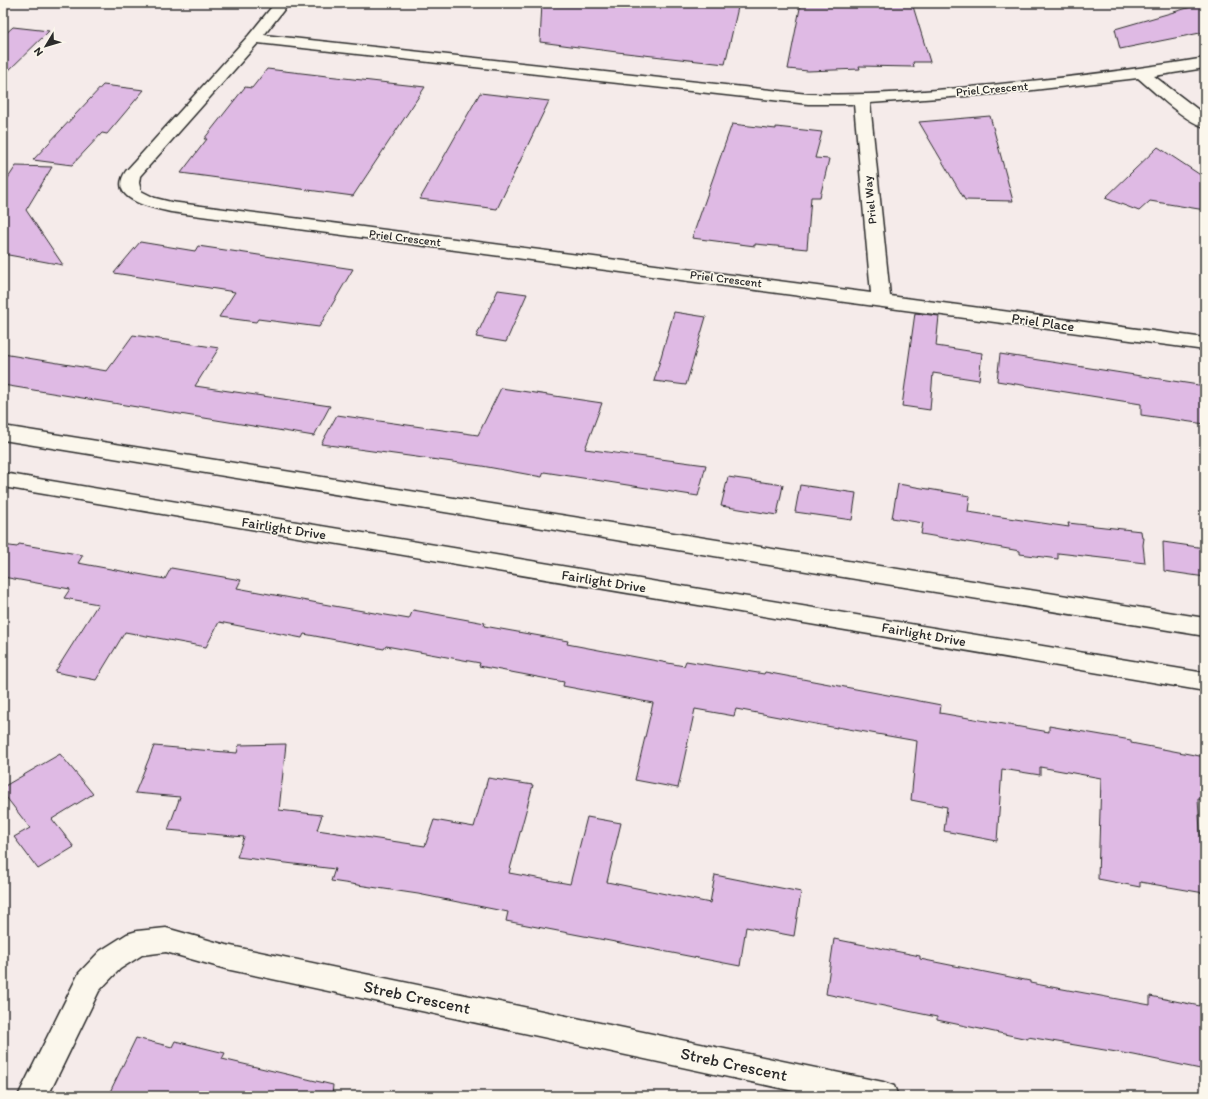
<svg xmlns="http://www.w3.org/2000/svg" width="1208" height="1099" font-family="Itim,sans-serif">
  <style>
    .building { fill: #dfbae4; stroke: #2b2b2b }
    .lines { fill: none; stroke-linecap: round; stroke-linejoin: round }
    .street-casing { stroke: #2b2b2b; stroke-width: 3 }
    .secondary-casing { stroke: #2b2b2b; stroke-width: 3 }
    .street { fill: #fbf7ec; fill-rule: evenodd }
    .secondary { fill: #fbf7ec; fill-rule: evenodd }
    .labels { text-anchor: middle; stroke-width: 3; stroke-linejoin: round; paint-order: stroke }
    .far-street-label { font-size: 12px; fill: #2b2b2b; stroke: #fbf7ec }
    .street-label { font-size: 14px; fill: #2b2b2b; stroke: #fbf7ec }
    .near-street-label { font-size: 17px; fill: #2b2b2b; stroke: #fbf7ec }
  </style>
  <rect width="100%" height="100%" fill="#f5ebea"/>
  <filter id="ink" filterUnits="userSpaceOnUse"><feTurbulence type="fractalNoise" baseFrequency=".025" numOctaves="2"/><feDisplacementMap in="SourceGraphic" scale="8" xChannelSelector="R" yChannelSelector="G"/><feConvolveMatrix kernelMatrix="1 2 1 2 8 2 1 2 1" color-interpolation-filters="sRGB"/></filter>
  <g filter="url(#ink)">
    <path class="building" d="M542 3H739L725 64 617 52 540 42Z
      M801 3H912L930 62H913L914 67 859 66 860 69 808 71 788 69Z
      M1205 3V32L1120 49 1115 29Z
      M13 27 49 31 3 76V36Z
      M267 69 353 79 425 87 353 196 181 173 207 139H204L245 87 252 88Z
      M103 85 144 90 107 134 102 133 72 165 33 160Z
      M480 93 549 101 497 209 420 199Z
      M990 116 1013 201 965 200 919 122Z
      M732 124 776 129V127L822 132 815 158 829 159 820 197H811L807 249 755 244V246L692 238Z
      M1158 147 1205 178V210L1150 201 1139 211 1105 198Z
      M16 166 52 167 26 210 63 265 3 254V176L6 181Z
      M140 242 195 251 198 246 353 269 319 327 258 319 256 322 219 317 235 292 114 273Z
      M498 290 527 294 506 342 476 337Z
      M674 312 706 317 686 385 654 381Z
      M915 313 939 316 936 346 982 353 979 380 933 373 930 410 902 406Z
      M133 335 219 348 195 386 330 406 314 436 3 385V354L107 371Z
      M1000 354 1205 386V424L1141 415V404L997 381Z
      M501 388 602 403 585 449 706 465 698 496 544 472 542 477 482 466 321 444 337 415 478 435Z
      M728 477 783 485 777 515 721 506Z
      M898 484 970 496 968 512 1069 527 1068 523 1141 531 1142 538H1144L1143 545 1145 563 1058 553V559L1020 554V551L921 534 923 523 892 518Z
      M800 485 856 493 852 520 795 512Z
      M1163 542 1205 548V577L1164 571Z
      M19 544 83 555 78 563 165 579 171 568 241 580 237 588 334 606 409 619 413 610 485 623 484 626 568 641 567 644 684 666 686 661 764 674 765 672 941 705 940 713 1049 732V726L1131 740V743L1205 757V800L1198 799 1204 893 1140 882V887L1098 879 1101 778 1040 767V775L1002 769 997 841 944 831 947 807 911 800 917 741 837 727V728L736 709 734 716 695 709 678 788 635 780 653 703 563 686 564 682 479 666 480 663 386 646 384 649 304 634 302 638 219 622 206 647 125 632 96 680 55 672 98 604 64 598 70 589 3 577V545L17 547Z
      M286 744 279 810 322 815 317 830 425 846 434 820 474 827 488 778 533 785 509 873 570 884 587 817 621 823 607 882 710 903 715 875 801 892 794 936 746 927 740 966 506 921 508 912 418 894 331 881 335 869 237 857 244 837 168 830 180 797 135 793 154 746 237 753 239 745Z
      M60 754 93 794 52 819 74 847 38 869 14 837 30 828 3 793V787Z
      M834 939 920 956V959L1030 981V983L1150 1005V996L1205 1007V1070L1134 1055 1028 1037V1039L937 1020V1017L826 994Z
      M136 1038 172 1047 175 1041 225 1053 222 1059 333 1085 332 1096H108Z"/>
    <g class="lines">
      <defs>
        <path id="street" d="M275 3H289L264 35 808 94C870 96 931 91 992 85 1063 78 1134 70 1205 58V68L1154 76 1205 115V127C1185 122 1155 92 1138 78L1006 93 870 103 890 296 1205 338V350L171 212C153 208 106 200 126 171L249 35ZM258 43 808 104H854L871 293 171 202 155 198 141 191 139 183 140 176Z
          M166 928 226 945 883 1082 894 1086 898 1096H817L226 969 166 952 142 955 120 969 99 991 48 1096H18L79 973 100 951 127 934 137 931Z"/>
        <path id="secondary" d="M3 426 1205 618V636L3 440Z
          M3 473 1205 673V691L3 487Z"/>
      </defs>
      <use href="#street" class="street-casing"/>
      <use href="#secondary" class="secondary-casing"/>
      <use href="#street" class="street"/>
      <use href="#secondary" class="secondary"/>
    </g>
  </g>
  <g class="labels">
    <g class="far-street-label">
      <text transform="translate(992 89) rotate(-5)" y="4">Priel Crescent</text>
      <text transform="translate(870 200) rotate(-96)" y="4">Priel Way</text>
      <text transform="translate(405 238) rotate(7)" y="4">Priel Crescent</text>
      <text transform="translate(726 279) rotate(7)" y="4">Priel Crescent</text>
    </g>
    <g class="street-label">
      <text transform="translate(1043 322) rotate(8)" y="5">Priel Place</text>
      <text transform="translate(284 528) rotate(9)" y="5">Fairlight Drive</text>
      <text transform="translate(604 581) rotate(9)" y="5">Fairlight Drive</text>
      <text transform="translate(924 634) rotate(10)" y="5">Fairlight Drive</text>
    </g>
    <g class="near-street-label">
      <text transform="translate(417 997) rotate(12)" y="6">Streb Crescent</text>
      <text transform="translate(734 1064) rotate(12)" y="6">Streb Crescent</text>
    </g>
  </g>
  <rect width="1208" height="1099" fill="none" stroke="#fbf7ec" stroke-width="16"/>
  <rect x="8" y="8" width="1192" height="1083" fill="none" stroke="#2b2b2b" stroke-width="1.5" filter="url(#ink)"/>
  <g transform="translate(46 46) rotate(232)" stroke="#fbf7ec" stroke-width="3" paint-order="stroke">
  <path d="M0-3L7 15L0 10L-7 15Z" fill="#2b2b2b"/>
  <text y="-6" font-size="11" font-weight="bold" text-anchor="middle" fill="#2b2b2b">N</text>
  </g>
</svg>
